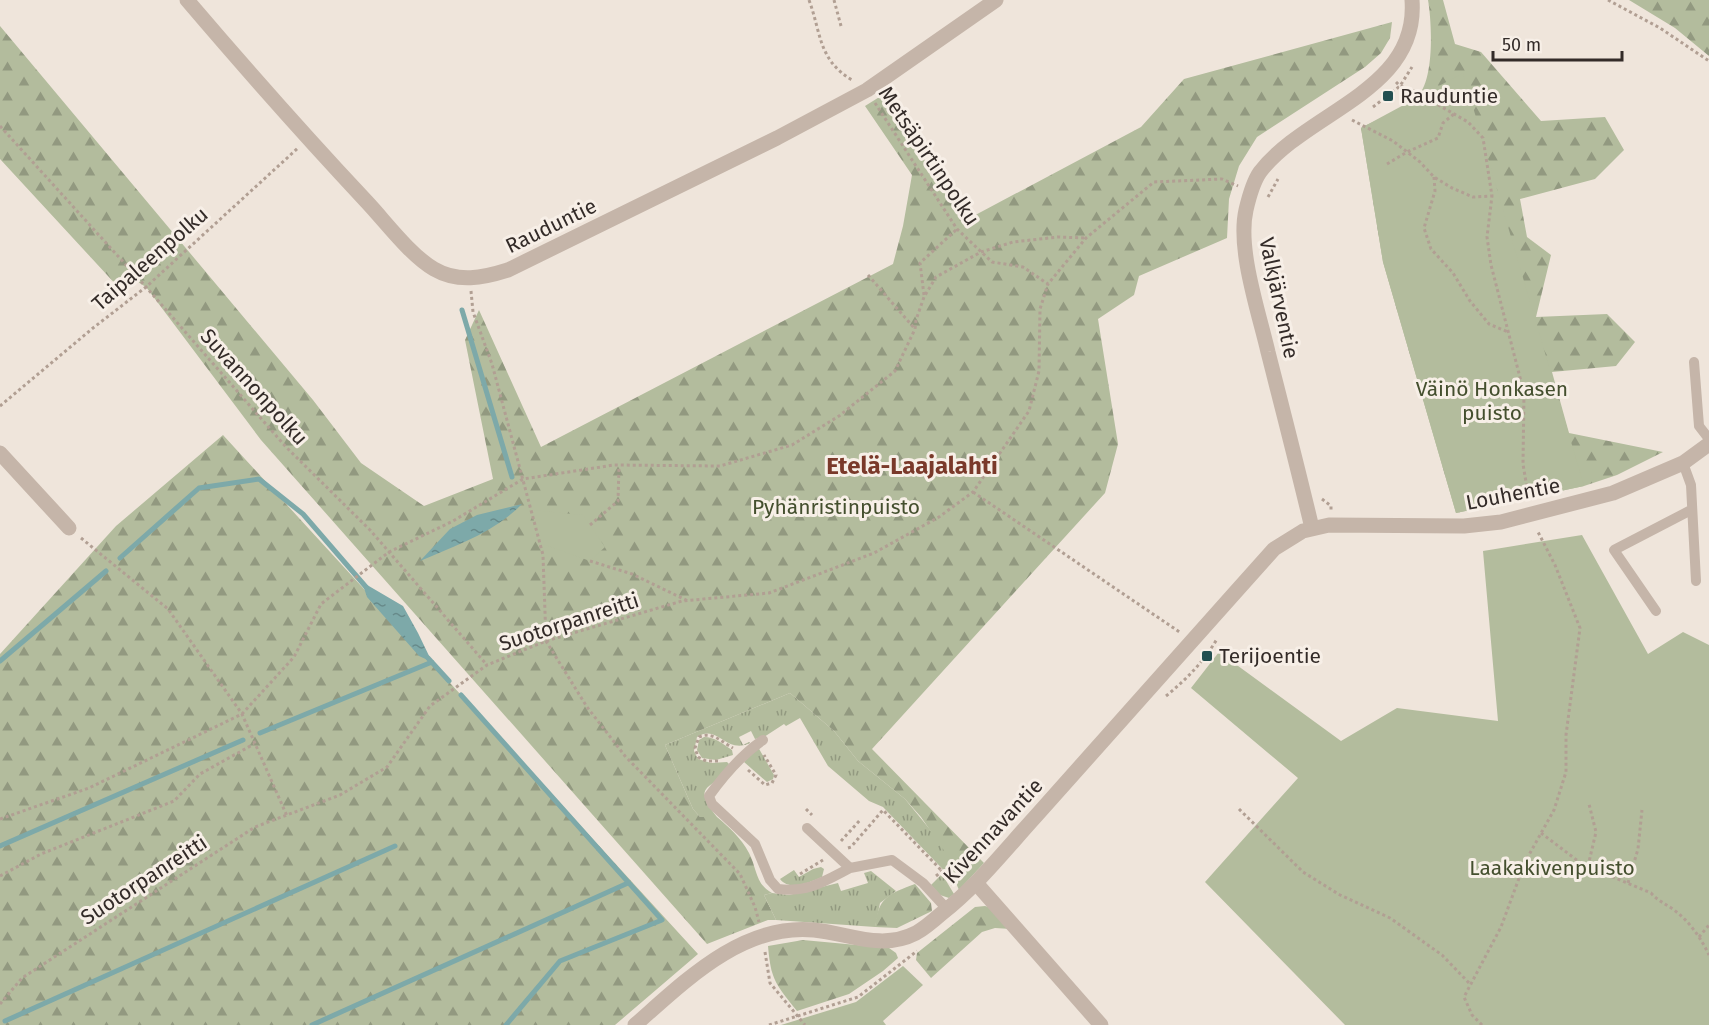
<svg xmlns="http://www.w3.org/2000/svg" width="1709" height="1025" font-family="'Fira Sans',sans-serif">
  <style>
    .grass { fill: url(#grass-tufts) }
    .forest { fill: url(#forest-firs) }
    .park { fill: #b3bc9d }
    .water { fill: url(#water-ripples) }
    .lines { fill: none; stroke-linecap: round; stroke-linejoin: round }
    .stream { stroke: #7da9a9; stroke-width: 5 }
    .path { stroke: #b19f93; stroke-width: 3; stroke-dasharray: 3 3; stroke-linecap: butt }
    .service { stroke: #c5b5a9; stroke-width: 10 }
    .minor { stroke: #c5b5a9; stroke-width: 15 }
    .tertiary { stroke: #c5b5a9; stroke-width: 15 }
    .poi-dot { fill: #224f50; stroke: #f7efe7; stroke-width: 2 }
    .labels { text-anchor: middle; stroke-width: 6; stroke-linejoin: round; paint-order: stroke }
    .poi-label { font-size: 21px; fill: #332b28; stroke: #f7efe7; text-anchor: start }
    .street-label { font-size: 21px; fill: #332b28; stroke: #f7efe7 }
    .park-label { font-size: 21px; fill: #444f2e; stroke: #f7efe7 }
    .quarter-label { font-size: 24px; font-weight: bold; fill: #7a392a; stroke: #f7efe7 }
  </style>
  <defs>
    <pattern id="grass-tufts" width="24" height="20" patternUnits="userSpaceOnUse" patternTransform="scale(1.5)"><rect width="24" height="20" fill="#b3bc9d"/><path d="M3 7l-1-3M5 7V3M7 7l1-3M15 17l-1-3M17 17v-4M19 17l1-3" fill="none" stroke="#929980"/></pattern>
    <pattern id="forest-firs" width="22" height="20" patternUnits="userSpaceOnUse" patternTransform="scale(1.5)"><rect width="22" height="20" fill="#b3bc9d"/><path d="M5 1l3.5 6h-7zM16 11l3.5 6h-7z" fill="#929980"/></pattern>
    <pattern id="water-ripples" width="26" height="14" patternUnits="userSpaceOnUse" patternTransform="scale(1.5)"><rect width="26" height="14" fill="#7da9a9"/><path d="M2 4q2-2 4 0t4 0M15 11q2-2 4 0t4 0" fill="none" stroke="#678a8a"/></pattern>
  </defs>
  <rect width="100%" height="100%" fill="#efe5db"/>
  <path class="grass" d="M790 693 834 731 858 761 905 799 932 832 968 858 976 855 984 863 959 890 956 883 883 807 869 801 828 766 800 718 786 726 784 724 764 737 755 739 751 731 739 737 743 745 749 742 750 743C726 755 718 723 697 737L694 751 698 759 711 763 727 762 729 764C715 793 689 781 717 817H700L693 809 665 745Z
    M704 737C715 737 723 744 732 750L733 755 716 760 702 758 697 750 699 740Z
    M758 747 774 775 773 779 767 782 744 762Z
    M821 867 824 869 822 877C810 882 790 892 780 879L794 870 799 877 813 869Z
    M871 871 896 891 880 903 875 927 776 920 764 895 772 893 789 895 838 883 841 891 868 883 864 873Z
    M942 874 954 894 949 898 940 895 931 885Z"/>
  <path class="forest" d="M1428 0H1443L1455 44 1481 52 1541 121 1605 117 1624 150 1595 179 1520 199 1527 237 1551 255 1536 317 1607 314 1635 342 1616 366 1552 372 1569 433 1663 452 1617 475 1584 486 1456 513 1383 262 1361 128C1379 119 1399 110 1415 99 1435 84 1432 23 1428 0Z
    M1629 0H1709V56L1675 28Z
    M1392 22 1390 38 1381 53 1365 67 1257 137 1239 166 1229 199 1227 238 1139 276 1134 295 1098 319 1118 444 1105 493 872 749 976 855 968 858H955L945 852 921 817 905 799 858 761 834 731 790 693 665 745 693 809 700 817H717C730 828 741 838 749 853 757 868 755 884 772 893L764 895 776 920H768L707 944 261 440 146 287 133 279 120 289 0 159V26L313 400 361 463 424 506 493 479 465 340 479 310 541 447 893 264 903 226 912 175 865 106 881 96 966 220 1141 127 1184 79Z
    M223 435 698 954 615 1025H0V654L116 526Z
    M915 884 931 903 932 911 897 928 875 927C878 898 888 894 915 884Z
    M985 906 992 908 1011 929 995 928 982 932 931 978 916 960 917 953 975 907Z
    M803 940 889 948 896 953 898 958 883 971 849 994 797 1011C776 984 771 981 768 946Z"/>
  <path class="park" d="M1463 73 1584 486 1456 513 1383 262 1361 128Z
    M531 510 583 515 605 547 590 561 540 543Z
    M1582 535 1648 654 1683 632 1709 645V1025H1345L1205 882 1298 778 1191 688 1219 652 1341 741 1397 708 1498 721 1483 551Z
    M903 966 923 985 883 1021 886 1025H781L856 1002Z"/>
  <path class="water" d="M522 504C495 532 455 546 420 561L450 529 477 515Z
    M362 582 403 606 418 633 432 662 419 656 367 597Z"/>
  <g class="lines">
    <path class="stream" d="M462 310 512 477
      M120 558 199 488 259 479 303 514 366 587
      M428 658 449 681
      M0 661 106 571
      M461 695 662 920 560 961 506 1025
      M260 733 432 662
      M0 846 243 740
      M5 1021 395 846
      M312 1025 628 883"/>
    <path class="path" d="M809 0C821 32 818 60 852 80
      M834 0 841 26
      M1608 0 1660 28 1709 61
      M1396 82 1400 86 1414 91 1468 122 1483 138 1492 196 1487 237 1491 265 1524 393 1523 464 1529 500
      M875 103 957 229 992 262 1023 267 1048 284 1086 238 1154 182 1222 179 1238 186
      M1373 107 1400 86 1412 67
      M1352 120 1393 141 1420 162 1434 177 1452 188 1473 197 1492 196
      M0 126 146 287 286 447 370 530 487 665
      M1387 164 1407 152 1438 138 1443 123 1454 114
      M1434 177 1435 191 1424 228 1431 249 1453 273 1470 301 1489 324 1508 332
      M1268 197 1278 179
      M868 275 915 329
      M471 291 473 312 492 364 543 555 546 641 587 707 625 756 740 874 755 907 759 922
      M924 295 920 263 957 229
      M0 406 93 328 146 287 298 148
      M973 492 1181 633
      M1322 499 1331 506V511
      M590 525 618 501 619 466
      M81 538 168 609 242 714 287 816
      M590 561 632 574 688 601
      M1166 696C1187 679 1204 661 1217 639
      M718 761H706L698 757 695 748 699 737C712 731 722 742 733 748
      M748 770 765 785 772 783 776 775 764 755
      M806 809 812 815
      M1239 809 1303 872 1340 895 1390 918 1442 955 1470 984
      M0 819 89 788 242 714 294 657 321 604 389 552 453 521 523 479 614 465 720 466 792 445 839 416 895 371 915 329 916 320 924 297 936 277 981 252 1013 242 1058 237 1086 238
      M1541 833 1582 864 1651 893C1658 901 1666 904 1674 910 1689 921 1701 938 1709 955
      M841 841 861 819
      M848 848 851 847 883 810 942 871
      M1588 866 1596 832 1589 804
      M800 874 823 860
      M0 876 41 854 174 801 200 774 254 744
      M936 876 942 871 953 885
      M1628 883 1638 849 1642 810
      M1699 937 1709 925
      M765 952 770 983 805 1025
      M0 1004 22 978 255 827 340 795 387 767 430 706 487 665 546 641 682 601 769 593 874 553 939 517 973 492 1029 411 1039 371 1040 309 1048 284
      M769 1025 858 997 917 951
      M1482 1025 1472 1015 1464 997 1501 927 1525 862 1554 810 1566 772V735L1580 628 1555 565 1537 530"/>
    <path class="service" d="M1694 362 1699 426 1709 439
      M1683 463 1691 485 1696 581
      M1656 611 1614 550 1691 510
      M763 740C741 755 725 774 709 796L712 804 755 844 770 880 778 889C807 893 825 881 850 868
      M807 828 850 868 892 860 923 883 947 909"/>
    <path class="minor" d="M187 0C245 68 305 136 366 201 385 221 410 255 434 269 458 283 483 278 508 270L777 138 867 90 996 0
      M0 453 69 528
      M976 883 1101 1025"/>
    <path class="tertiary" d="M1312 528C1298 469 1283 411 1268 352 1259 313 1237 249 1246 210 1249 197 1253 182 1260 172 1307 111 1419 91 1412 0
      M635 1025C684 982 742 923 814 930 848 933 881 951 916 933 925 928 933 921 941 914 977 886 1005 850 1036 816 1101 743 1167 670 1232 596L1274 549 1303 531 1329 525 1464 526 1501 522 1613 493 1683 463 1709 444"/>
  </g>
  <g class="poi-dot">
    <rect x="1382" y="90" width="12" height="12" rx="3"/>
    <rect x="1201" y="650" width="12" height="12" rx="3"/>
  </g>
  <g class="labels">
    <g class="poi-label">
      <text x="1400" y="103">Rauduntie</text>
      <text x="1219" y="663">Terijoentie</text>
    </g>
    <g class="street-label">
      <text transform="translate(929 156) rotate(56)" y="7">Metsäpirtinpolku</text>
      <text transform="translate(551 226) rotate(-26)" y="7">Rauduntie</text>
      <text transform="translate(150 259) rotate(-41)" y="7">Taipaleenpolku</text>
      <text transform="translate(1279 298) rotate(78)" y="7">Valkjärventie</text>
      <text transform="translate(254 387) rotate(48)" y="7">Suvannonpolku</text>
      <text transform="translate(1513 494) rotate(-11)" y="7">Louhentie</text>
      <text transform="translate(569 622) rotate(-18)" y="7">Suotorpanreitti</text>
      <text transform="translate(993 831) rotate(-47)" y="7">Kivennavantie</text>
      <text transform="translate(144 880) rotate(-33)" y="7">Suotorpanreitti</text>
    </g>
    <g class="park-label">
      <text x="1492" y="396">Väinö Honkasen<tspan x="1492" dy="24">puisto</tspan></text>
      <text x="836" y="514">Pyhänristinpuisto</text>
      <text x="1552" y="875">Laakakivenpuisto</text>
    </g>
    <g class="quarter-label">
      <text x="912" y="474">Etelä-Laajalahti</text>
    </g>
  </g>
  <path d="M1493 51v9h129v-9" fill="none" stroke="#332b28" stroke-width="3"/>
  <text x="1502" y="51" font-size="18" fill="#332b28" stroke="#f7efe7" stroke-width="4.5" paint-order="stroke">50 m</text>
</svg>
